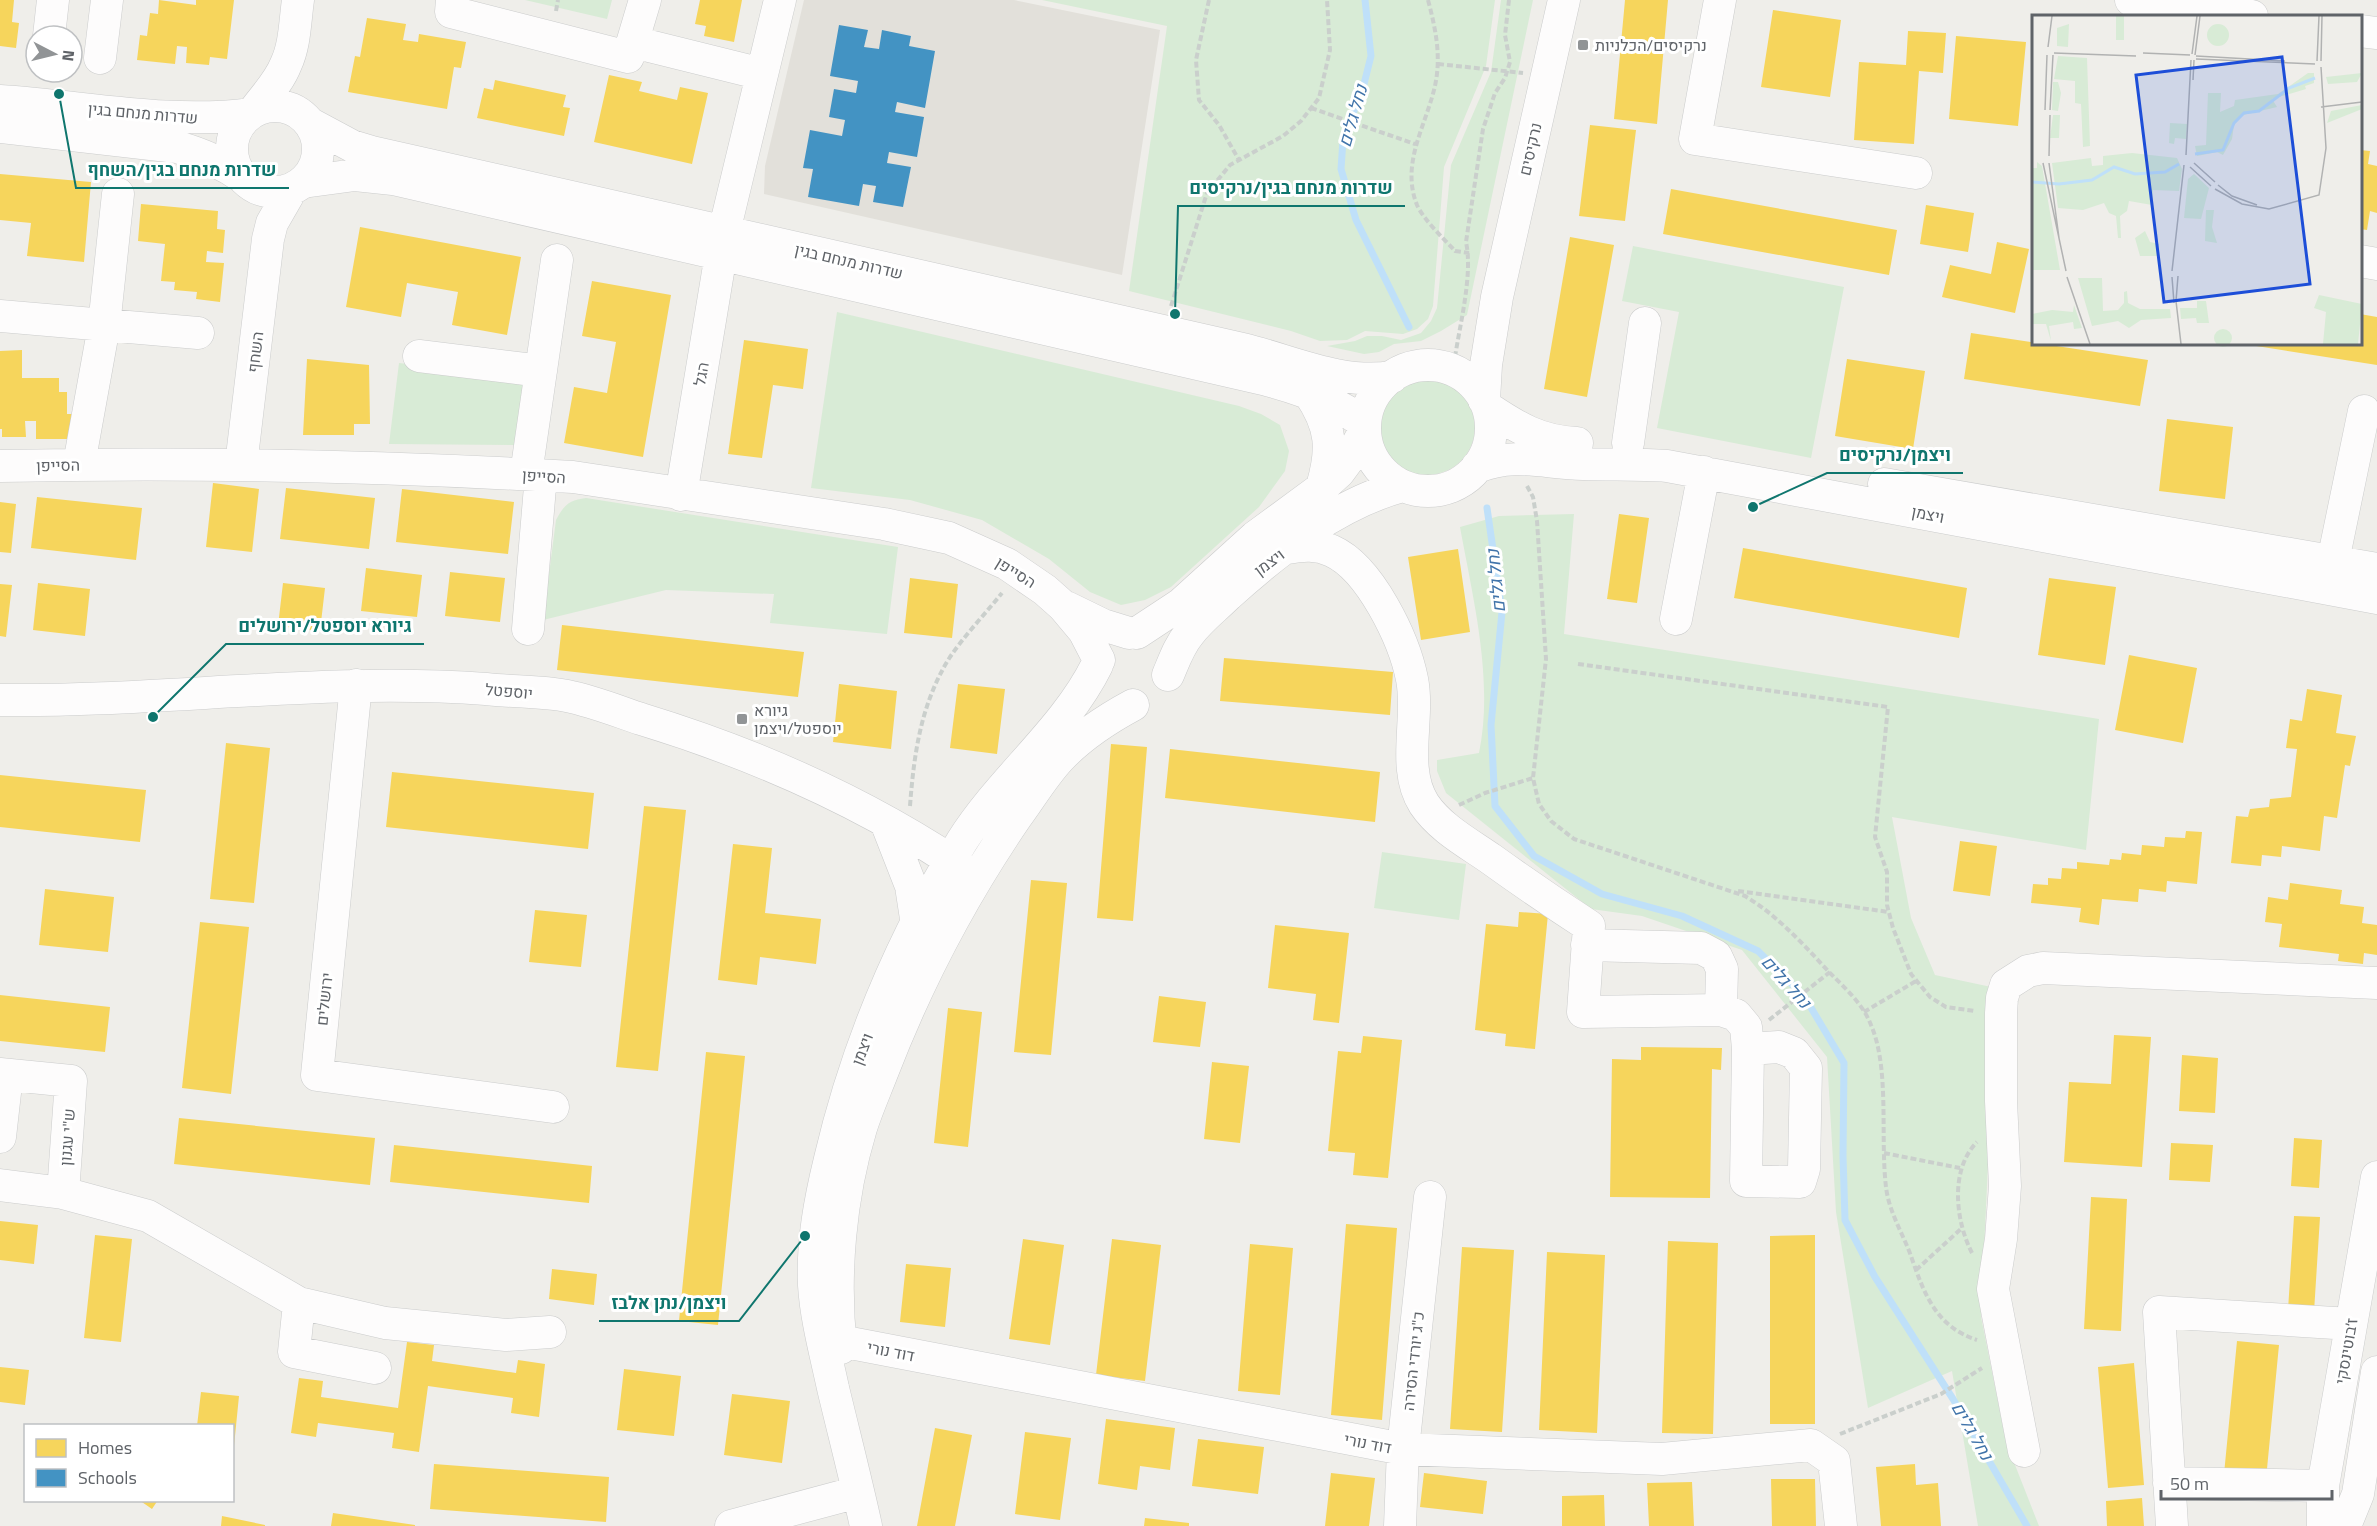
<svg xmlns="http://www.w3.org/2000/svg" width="2377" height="1526" font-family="'Titillium Web',Heebo,sans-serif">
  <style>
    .education { fill: #e2e0da }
    .green { fill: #d8ebd6 }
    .homes { fill: #f6d55c }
    .schools { fill: #4393c3 }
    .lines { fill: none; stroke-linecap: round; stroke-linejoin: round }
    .stream { stroke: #bfe0f9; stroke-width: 7 }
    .minor-casing { stroke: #cbcccc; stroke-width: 33 }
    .path { stroke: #cacfcc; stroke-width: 4; stroke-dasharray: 6 3; stroke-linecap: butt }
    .minor { stroke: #fdfcfc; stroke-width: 32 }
    .poi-dot { fill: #919496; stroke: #fff; stroke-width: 2 }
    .labels { text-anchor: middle; stroke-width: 6; stroke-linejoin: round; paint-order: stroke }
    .poi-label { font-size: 16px; fill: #5f6368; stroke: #fff; text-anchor: start }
    .street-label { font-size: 16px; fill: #5f6368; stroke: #fff }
    .water-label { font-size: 18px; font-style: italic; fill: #4174aa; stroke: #fff }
    .inset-river { fill: none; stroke: #bfe0f9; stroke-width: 3 }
    .inset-road { fill: none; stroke: #b1b2b2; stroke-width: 1.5 }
    .view { fill: #1d4ed8; fill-opacity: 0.15; stroke: #1d4ed8; stroke-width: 3 }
    .inset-edge { fill: none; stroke: #5f6368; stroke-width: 3 }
    .leader { fill: none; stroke: #0f766e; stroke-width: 2 }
    .callout-dot { fill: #0f766e; stroke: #fff; stroke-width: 2 }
    .callout-label { font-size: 18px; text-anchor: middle; font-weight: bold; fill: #0f766e; stroke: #fff; stroke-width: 6; stroke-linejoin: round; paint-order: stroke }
  </style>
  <rect width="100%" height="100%" fill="#efeeea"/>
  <path class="education" d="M804 0H1014L1160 30 1122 275 764 194 765 166Z"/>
  <path class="green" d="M525 0H612L607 19Z
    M1042 0H1495L1486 66 1444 167 1433 306 1428 319 1417 329 1403 334 1365 331 1347 340 1320 341 1291 331 1129 291 1167 26Z
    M1501 0H1533L1467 315 1441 331 1421 341 1394 344 1379 352 1364 354 1327 346 1355 341 1367 336H1382L1401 340 1421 333 1431 321 1437 308 1451 165 1491 72Z
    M1633 246 1844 287 1811 458 1657 428 1679 312 1622 301Z
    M837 312 1239 406 1261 414 1280 425 1289 451 1285 471 1259 507 1171 587 1145 600 1121 605 1090 592 1049 559 982 520 910 500 811 488Z
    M399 363 527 378 516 445 389 444Z
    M1379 427a48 48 0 1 1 96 0a48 48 0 1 1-96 0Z
    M586 498 898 547 887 634 770 623 774 594 666 590 543 620 556 520C564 505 569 500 586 498Z
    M1574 514 1564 634 2099 719 2086 850 1892 817 1911 918 1935 975 1996 988 1981 1317 2006 1442 2039 1526H1978L1952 1371 1868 1408 1836 1212 1827 1057 1742 950 1642 916 1591 909 1446 793 1437 771V760L1479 753C1494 680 1473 599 1460 527L1499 516Z
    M1382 852 1466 864 1459 920 1374 908Z"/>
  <path class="homes" d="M0 0H14L12 22 19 23 16 48 0 46Z
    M159 0 196 5V0H234L227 59 210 57 209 65 186 63 187 47 177 46 175 64 137 60 140 35 147 36 150 13 158 14Z
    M700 0H742L734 42 704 36 706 26 695 24Z
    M1625 0H1668L1657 124 1614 119Z
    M1773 10 1841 20 1830 97 1761 87Z
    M367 18 406 24 403 40 418 42 419 34 466 42 461 68 454 67 447 109 348 92 355 56 360 57Z
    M1908 31 1946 33 1943 73 1919 71 1914 144 1854 140 1859 62 1906 65Z
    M1956 36 2026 42 2018 126 1949 119Z
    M609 75 642 82 639 91 677 100 680 87 708 93 692 164 594 142Z
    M495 80 566 95 563 107 570 108 564 136 477 118 484 88 493 90Z
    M1590 125 1636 130 1625 221 1579 216Z
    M2360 150 2370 151 2368 164 2377 166V213L2370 211 2367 230 2360 229Z
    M0 174 91 182 84 262 27 256 31 223 0 220Z
    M1671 189 1897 230 1889 275 1663 234Z
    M141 204 218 211 217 229 225 230 223 253 207 251 206 262 224 263 220 302 196 299 197 292 174 290 175 282 161 281 165 244 138 241Z
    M1926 205 1974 213 1968 252 1920 244Z
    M360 227 521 257 507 335 452 325 458 292 407 283 401 317 346 307Z
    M1570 237 1614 245 1587 397 1544 389Z
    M1997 242 2029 249 2015 313 1942 297 1950 265 1991 274Z
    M592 281 671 295 643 457 564 443 574 387 607 393 616 342 582 336Z
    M2360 314 2377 317V365L2250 345 2360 344Z
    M1971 333 2148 360 2140 406 1964 379Z
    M744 340 808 349 803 389 773 385 762 458 728 454Z
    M22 350V378H59V392H67V414H74V439H36V421H25L26 437H2V429H0V351Z
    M307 359 369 365 370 424H354V435H303Z
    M1847 359 1925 371 1913 449 1835 436Z
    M2167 419 2233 427 2225 499 2159 491Z
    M213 483 259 489 252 552 206 547Z
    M286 488 375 498 369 549 280 539Z
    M402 489 514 502 508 554 396 542Z
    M37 497 142 508 136 560 31 548Z
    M0 502 16 504 11 553 0 552Z
    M1619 514 1649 518 1637 603 1607 599Z
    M1743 548 1967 588 1959 638 1734 598Z
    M1458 549 1470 632 1421 640 1408 557Z
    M366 568 422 575 417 617 361 611Z
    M450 572 505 578 500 622 445 616Z
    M910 578 958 584 952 638 904 633Z
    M2049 578 2116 587 2105 665 2038 655Z
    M38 583 90 589 85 636 33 630Z
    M283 583 325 588 320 631 278 626Z
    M0 584 12 585 6 637 0 636Z
    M562 625 804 652 798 697 557 670Z
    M2129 655 2197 668 2183 743 2115 730Z
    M1224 658 1393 672 1390 715 1220 701Z
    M839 684 897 691 891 749 833 742Z
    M958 684 1005 689 997 754 950 748Z
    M2307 689 2342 695 2336 733 2356 736 2350 766 2345 765 2337 818 2324 816 2320 851 2282 846 2281 857 2262 855 2261 866 2231 863 2236 816 2248 817 2250 809 2269 807 2270 799 2291 797 2297 749 2286 748 2290 719 2302 721Z
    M226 743 270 748 254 903 210 899Z
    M1111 744 1147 747 1133 921 1097 918Z
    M1170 749 1380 772 1375 822 1165 798Z
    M392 772 594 793 588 849 386 827Z
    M0 775 146 790 140 842 0 827Z
    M644 806 686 810 658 1071 616 1067Z
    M2186 831 2202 832 2197 884 2167 881 2166 892 2139 889 2138 902 2102 899 2099 925 2079 922 2081 908 2031 903 2033 884 2048 885V878L2061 879 2062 868 2077 869V862L2109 865 2110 859 2121 860 2122 853 2141 855 2142 845 2164 847 2165 837 2185 838Z
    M1960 841 1997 846 1990 896 1953 891Z
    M733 844 772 848 765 913 821 919 816 964 760 957 757 985 718 980Z
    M1031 880 1067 883 1051 1055 1014 1052Z
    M2290 883 2342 890 2340 904 2364 907 2362 923 2377 925V955L2364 953 2363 964 2338 961 2339 954 2279 947 2282 924 2265 922 2268 897 2288 900Z
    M45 889 114 897 108 952 39 945Z
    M535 910 587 915 581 967 529 962Z
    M1519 912 1548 914 1535 1049 1505 1046 1506 1034 1475 1030 1486 924 1518 927Z
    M200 922 249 927 231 1094 182 1088Z
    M1275 925 1349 933 1339 1023 1313 1020 1316 994 1268 988Z
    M0 995 110 1007 105 1052 0 1041Z
    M1159 996 1206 1002 1200 1047 1153 1042Z
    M948 1008 982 1012 968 1147 934 1143Z
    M2114 1035 2151 1037 2142 1167 2064 1162 2069 1082 2111 1084Z
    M1363 1036 1402 1040 1388 1178 1353 1175 1355 1153 1328 1151 1338 1051 1361 1053Z
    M1641 1047 1722 1048 1721 1070 1712 1069 1710 1198 1610 1197 1612 1059 1641 1060Z
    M706 1052 745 1056 718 1325 679 1321Z
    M2182 1055 2218 1058 2215 1113 2179 1111Z
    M1212 1062 1249 1066 1240 1143 1204 1139Z
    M179 1118 375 1138 370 1185 174 1164Z
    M2294 1138 2322 1140 2319 1188 2291 1186Z
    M2171 1143 2213 1145 2210 1182 2169 1180Z
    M394 1145 592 1166 589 1203 390 1182Z
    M2091 1197 2127 1199 2121 1331 2084 1329Z
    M2294 1216 2320 1217 2314 1312 2288 1310Z
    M0 1221 38 1225 34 1264 0 1260Z
    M1346 1224 1397 1228 1382 1420 1331 1415Z
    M95 1235 132 1239 121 1342 84 1338Z
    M1815 1235V1424H1770V1236Z
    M1023 1239 1064 1245 1050 1345 1009 1339Z
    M1112 1239 1161 1245 1145 1381 1096 1375Z
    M1668 1241 1718 1243 1713 1434 1662 1433Z
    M1250 1244 1293 1248 1280 1395 1238 1391Z
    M1462 1247 1514 1250 1502 1432 1450 1429Z
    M1547 1252 1605 1255 1597 1433 1539 1430Z
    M906 1264 951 1268 945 1327 900 1322Z
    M552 1269 597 1274 594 1305 549 1299Z
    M2237 1341 2279 1345 2266 1479 2224 1474Z
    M407 1342 434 1345 432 1361 516 1373 518 1360 545 1364 539 1417 511 1413 513 1398 428 1386 419 1452 392 1448 394 1433 318 1423 316 1437 291 1433 299 1378 323 1381 321 1397 398 1408Z
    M2134 1363 2144 1485 2108 1488 2098 1367Z
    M0 1367 29 1370 25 1405 0 1402Z
    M624 1369 681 1376 674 1436 617 1430Z
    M201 1392 239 1396 234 1446 232 1426H197Z
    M732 1394 790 1401 782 1463 724 1455Z
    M1106 1419 1175 1428 1170 1470 1140 1466 1137 1490 1098 1484Z
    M935 1428 972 1435 955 1526H917Z
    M1025 1432 1071 1438 1060 1520 1015 1514Z
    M1198 1439 1264 1447 1258 1494 1192 1486Z
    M434 1464 609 1477 606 1522 430 1509Z
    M1915 1464 1916 1485 1938 1483 1941 1526H1881L1876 1467Z
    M1331 1473 1375 1478 1369 1526H1325Z
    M1424 1473 1487 1481 1483 1514 1420 1507Z
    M1771 1479H1815L1816 1526H1772Z
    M1692 1482 1694 1526H1649L1647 1483Z
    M1604 1495 1605 1526H1562V1496Z
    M2142 1498 2144 1526H2107L2106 1501Z
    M139 1500H158L152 1509Z
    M333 1513 415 1525V1526H331Z
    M222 1516 265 1525V1526H221Z
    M1145 1518 1189 1523V1526H1144Z"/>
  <path class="schools" d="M839 25 868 30 864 47 879 49 882 30 911 36 909 46 935 51 925 108 897 102 895 112 924 117 917 157 889 152 887 163 911 167 903 207 873 202 876 186 863 184 859 206 808 197 813 169 803 168 810 130 842 136 845 120 829 117 834 89 856 93 858 81 830 76Z"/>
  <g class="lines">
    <path class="stream" d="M1365 0 1371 56 1364 84 1343 140 1341 169 1356 220 1409 327
      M1487 508 1502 612 1491 725 1495 806 1534 856 1602 894 1682 916 1758 951 1804 996 1844 1063 1843 1156 1845 1220 1875 1277 1953 1399 2027 1526"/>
    <defs>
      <path id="minor" d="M452 0 451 12 628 57 645 0
        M1720 0 1695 139 1916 173
        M2131 0 2252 16
        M2360 31 2377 33
        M49 36 53 0
        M633 42 762 74
        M100 58 107 0
        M0 101C83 106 168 125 250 114
        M232 149a43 43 0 1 1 86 0a43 43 0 1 1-86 0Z
        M254 111C265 96 279 82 286 64 295 45 295 21 298 0
        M311 124 352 146 372 152 1243 349C1292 361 1341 385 1392 377
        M0 127 177 147C202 154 223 163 244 178
        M303 182 355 175 393 179 1267 380C1301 389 1338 402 1365 424
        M724 232 780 0
        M2360 261 2377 264
        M0 316 198 333
        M419 356 541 371
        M1365 428a63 63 0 1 1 126 0a63 63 0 1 1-126 0Z
        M1309 393C1332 427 1333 449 1322 487
        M1484 400 1486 365 1497 297 1564 0
        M1488 408C1516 427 1541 442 1577 443
        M1628 443 1645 323
        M79 464 104 326 118 194
        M241 465 268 239 272 223 291 190
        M0 466C191 462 383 466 573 477L884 524 949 538 1007 564 1045 590 1063 606 1084 631 1099 660
        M1477 467C1515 452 1544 463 1583 464 1611 465 1639 464 1667 466L2377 598
        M526 474 557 260
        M1884 484 2377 569
        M681 495 721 254
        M1287 548C1303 545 1317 544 1332 551 1370 568 1404 639 1412 679 1420 719 1401 768 1424 804 1440 828 1468 843 1491 859 1523 882 1555 904 1589 926L1583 1012 1721 1010 1736 1015 1746 1027 1748 1049 1746 1181 1800 1182 1804 1169 1806 1068 1794 1053 1779 1047 1748 1049
        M2333 561 2364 411
        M1066 607 1103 625 1129 633
        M1676 619 1704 472
        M528 629 541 475
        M1137 633 1181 604 1255 537 1319 490 1339 472 1353 453 1365 430
        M1168 675C1174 661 1179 646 1189 634 1200 619 1215 608 1228 595 1278 550 1337 504 1402 486
        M356 685 317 1075 553 1107
        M0 700C162 702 324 677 486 689 512 692 541 691 567 696 592 701 617 711 641 719 759 755 875 807 977 878
        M886 822 911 886 917 925
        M1587 945 1701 948 1716 956 1722 969 1721 1010
        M0 1074 71 1081 63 1193 0 1185
        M0 1137 7 1075
        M63 1193 148 1216 299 1303 385 1323 506 1335 550 1332
        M299 1303 294 1352 375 1368
        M840 1341 1403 1449 1662 1459 1811 1445 1834 1461 1841 1526
        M841 1348C833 1276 840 1197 861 1128 867 1109 875 1091 882 1073 917 982 962 896 1017 816 1031 797 1044 775 1060 758 1081 736 1107 719 1133 705
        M2024 1451 1993 1289 2001 1239 2005 1186 2001 1101V1013L2002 998 2006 985 2028 971 2043 968 2377 983
        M2169 1483 2323 1486
        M731 1526 858 1492
        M866 1526C856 1480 844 1434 833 1388 826 1355 816 1319 814 1285 812 1242 820 1200 830 1159 856 1048 902 939 962 841 1002 778 1065 730 1097 665
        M1400 1526 1403 1449 1430 1197
        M2172 1526 2159 1312 2351 1324
        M2323 1526V1486L2377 1177
        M2345 1526 2358 1494 2377 1372"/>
    </defs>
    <use href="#minor" class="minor-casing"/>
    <path class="path" d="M1209 0 1196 60 1199 100 1219 125 1239 160
      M1428 0C1436 30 1442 59 1434 90 1424 129 1401 165 1417 205 1423 219 1444 239 1455 251L1469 253
      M556 11 558 0
      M1438 64 1523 73
      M1311 108 1415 144
      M1171 306 1207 193 1230 165 1283 136 1301 121 1319 98 1330 50 1327 0
      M1455 357C1460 324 1473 274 1466 242L1483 129 1495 93 1505 78 1510 62 1505 35 1509 0
      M1527 486 1533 497 1537 521 1546 659 1533 778 1539 804 1551 821 1574 839 1745 896C1778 916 1803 944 1829 972 1845 988 1863 1004 1871 1025 1890 1069 1880 1137 1886 1187 1889 1213 1904 1235 1912 1259 1925 1296 1937 1327 1977 1340
      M1578 664 1888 707 1875 837 1887 872V905L1893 928 1911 974 1930 997 1946 1007 1975 1011
      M1459 805 1485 793 1533 778
      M910 806C914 753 921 703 950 657 965 635 985 614 1002 593
      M1738 891 1889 912
      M1864 1012 1916 981
      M1769 1020 1830 972
      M1884 1153 1960 1168
      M1972 1253C1955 1220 1950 1169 1977 1142
      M1916 1270 1962 1228
      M1840 1434 1941 1394 1982 1368"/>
    <use href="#minor" class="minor"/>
  </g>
  <g class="poi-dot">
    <rect x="1577" y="39" width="12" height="12" rx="3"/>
    <rect x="736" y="713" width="12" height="12" rx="3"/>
  </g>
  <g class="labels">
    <g class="poi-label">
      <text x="1595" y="51">נרקיסים/הכלניות</text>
      <text x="754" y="716">גיורא<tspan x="754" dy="18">יוספטל/ויצמן</tspan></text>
    </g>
    <g class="street-label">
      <text transform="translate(143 113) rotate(5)" y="6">שדרות מנחם בגין</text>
      <text transform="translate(1530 149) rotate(-77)" y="6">נרקיסים</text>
      <text transform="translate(849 261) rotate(13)" y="6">שדרות מנחם בגין</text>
      <text transform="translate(255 352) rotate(-83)" y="6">השחף</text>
      <text transform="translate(701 374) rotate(-80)" y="6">הגל</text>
      <text transform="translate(58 465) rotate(-1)" y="6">הסייפן</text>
      <text transform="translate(544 476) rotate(4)" y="6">הסייפן</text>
      <text transform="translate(1928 514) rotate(11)" y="6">ויצמן</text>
      <text transform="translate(1269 562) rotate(-37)" y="6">ויצמן</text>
      <text transform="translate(1016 572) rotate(32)" y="6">הסייפן</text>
      <text transform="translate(509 691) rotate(5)" y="6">יוספטל</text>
      <text transform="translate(324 999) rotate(-84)" y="6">ירושלים</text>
      <text transform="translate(862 1049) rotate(-69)" y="6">ויצמן</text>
      <text transform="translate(67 1137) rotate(-86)" y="6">ש"י עגנון</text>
      <text transform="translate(891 1351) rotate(11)" y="6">דוד נורי</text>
      <text transform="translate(2346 1351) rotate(-80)" y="6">ז׳בוטינסקי</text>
      <text transform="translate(1413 1361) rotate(-84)" y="6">כ"ג יורדי הסירה</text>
      <text transform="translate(1368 1443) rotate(11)" y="6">דוד נורי</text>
    </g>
    <g class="water-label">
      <text transform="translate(1353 116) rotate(-74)" y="6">נחל גלים</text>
      <text transform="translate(1496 581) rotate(-96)" y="6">נחל גלים</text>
      <text transform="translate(1786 982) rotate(48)" y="6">נחל גלים</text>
      <text transform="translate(1972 1431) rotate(60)" y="6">נחל גלים</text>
    </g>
  </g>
  <g transform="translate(2032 15)">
    <rect width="330" height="330" fill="#efeeea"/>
    <path d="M84 1H92V25H84ZM175 20a11 11 0 1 1 22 0a11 11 0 1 1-22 0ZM37 9 36 32 25 31V13ZM26 41 55 43 58 131 51 132 49 89 43 88V66L22 64ZM276 58H282V68L273 71 274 74 240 84 245 92 211 100 202 110 200 124 191 140 185 137 165 141 163 131 174 130 176 78H189L188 97 202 91 203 85 246 79ZM330 58 325 67 296 69 294 62ZM21 67H26L29 78 26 96 20 95ZM330 90V94L295 108 299 96ZM21 100H28L27 123H18ZM138 108 155 109 154 124 143 123 142 129 137 128ZM100 138 145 143 150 154 147 176 121 175 120 190 97 186 95 196 88 201 89 223H86L84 201 77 198 72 188 51 195 26 193 20 148 59 143 60 151 71 150V141ZM5 147 10 151 28 255H0V153H5ZM162 159 177 173 169 204 152 203 156 164ZM174 195H182L180 212 185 228 173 226ZM113 216 118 227 127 229 125 241H108L103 223ZM46 263H70L71 296 86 295 92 288V277L95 276 96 288 108 294H138L139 303 109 305 97 313 86 306 60 311ZM287 280 330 289 326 329H291L294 297 282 293ZM165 286H174L177 308H165L164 303 149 304 148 293H165ZM42 290 50 313 42 314 41 307 17 311 19 326 14 309H0V299L20 295 41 297ZM182 323a9 9 0 1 1 18 0a9 9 0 1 1-18 0Z" fill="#d8ebd6"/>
    <path class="inset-river" d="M163 139 191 135 202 108 212 98 227 96 257 73 283 63M0 167 27 169 60 165 82 152 103 159 133 157 147 149"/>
    <path class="inset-road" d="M16 32 20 1M22 38 104 41M111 38 158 40M160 39 165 1M163 40 168 1M164 41 253 46M164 44 283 49M285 46 287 1M289 46 290 1M161 65 162 45M289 92 330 87M13 95 15 40M18 95 21 40M154 140 159 45M17 141 18 100M11 148 34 256M17 148 27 223M162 148 183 167M158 152 179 171M186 170 200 181 225 190M183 174 210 189 237 194 287 180 294 133 289 52M140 256 152 150M146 261 144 286 149 329M35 262 58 329M140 262 142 288"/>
    <path class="view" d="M250 42 278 269 132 287 104 60Z"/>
    <rect width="330" height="330" class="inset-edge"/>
  </g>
  <path class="leader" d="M59 94L76 188H289M1175 314L1178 206H1405M1753 507L1827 473H1963M153 717L226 644H424M805 1236L739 1321H599"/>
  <g class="callout-dot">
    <circle cx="59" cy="94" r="6"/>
    <circle cx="1175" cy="314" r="6"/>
    <circle cx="1753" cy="507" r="6"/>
    <circle cx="153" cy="717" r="6"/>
    <circle cx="805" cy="1236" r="6"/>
  </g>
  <g class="callout-label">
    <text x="182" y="176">שדרות מנחם בגין/השחף</text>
    <text x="1291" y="194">שדרות מנחם בגין/נרקיסים</text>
    <text x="1895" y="461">ויצמן/נרקיסים</text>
    <text x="325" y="632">גיורא יוספטל/ירושלים</text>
    <text x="669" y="1309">ויצמן/נתן אלבז</text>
  </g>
  <rect x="24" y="1424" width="210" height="78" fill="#ffffff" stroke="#bfc1c3" stroke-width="1.5"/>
  <rect x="36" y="1439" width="30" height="18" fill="#f6d55c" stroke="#bfc1c3" stroke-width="1.5"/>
  <text x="78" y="1454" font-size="18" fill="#5f6368">Homes</text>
  <rect x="36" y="1469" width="30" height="18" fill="#4393c3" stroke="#bfc1c3" stroke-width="1.5"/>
  <text x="78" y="1484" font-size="18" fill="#5f6368">Schools</text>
  <g transform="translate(54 54) rotate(97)"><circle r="28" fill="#ffffff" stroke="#bfc1c3" stroke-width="1.5"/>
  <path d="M0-4.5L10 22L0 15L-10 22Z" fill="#919496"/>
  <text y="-9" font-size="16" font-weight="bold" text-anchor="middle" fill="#5f6368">N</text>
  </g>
  <path d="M2161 1490v9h171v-9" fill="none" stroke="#5f6368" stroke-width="3"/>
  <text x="2170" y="1490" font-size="18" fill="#5f6368" stroke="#ffffff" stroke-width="4.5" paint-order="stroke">50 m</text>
</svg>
